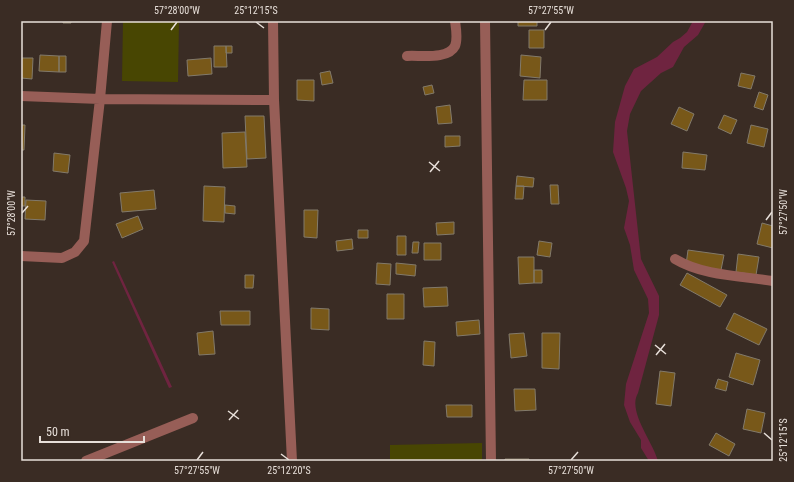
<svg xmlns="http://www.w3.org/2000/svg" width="794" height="482" font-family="'Roboto Condensed',sans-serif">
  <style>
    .green { fill: #484602 }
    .water { fill: #6f2440 }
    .building { fill: #785819; stroke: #827a6b }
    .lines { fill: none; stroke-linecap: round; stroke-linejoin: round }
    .minor { stroke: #975e57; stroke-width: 10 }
    .ticks { fill: none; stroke: #e7dfd9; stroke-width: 1.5 }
    .neatline { fill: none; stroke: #e7dfd9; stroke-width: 1.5 }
    .ticks-label { font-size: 10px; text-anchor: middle; fill: #e7dfd9 }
  </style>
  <rect width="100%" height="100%" fill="#3a2c24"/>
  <path class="green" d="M123 21H179L178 82 122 81Z
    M482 443V461H390V445Z"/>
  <path class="water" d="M693 21H706L698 35 684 47 673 67 661 73 641 91 630 114 627 131 641 259 659 296V315L638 393C627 411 653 442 658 461H649L641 448V440L630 422 624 405 626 384 649 313 648 299 634 270 630 245 624 228 629 201 626 188 613 152 615 122 625 86 634 69 657 57 673 42 680 38 687 32Z
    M114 261 172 387 169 388 112 262Z"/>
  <path class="building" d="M63 21H71V23H63Z
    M518 21H537V26H518Z
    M529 30H544V48H529Z
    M214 46H226L227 67H214Z
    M226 46H232V53H226Z
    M40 55 59 56V72L39 71Z
    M521 55 541 57 540 78 520 76Z
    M59 56H66V72H59Z
    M21 58H33L32 79 21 78Z
    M211 58 212 74 188 76 187 60Z
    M330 71 333 83 322 85 320 73Z
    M741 73 755 76 751 89 738 86Z
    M297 80H314V101L297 100Z
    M524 80H547V100H523Z
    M432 85 434 93 425 95 423 87Z
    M759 92 768 95 763 110 754 107Z
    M450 105 452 123 438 124 436 107Z
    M679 107 694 114 687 131 671 124Z
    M724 115 737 120 731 134 718 128Z
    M245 116H264L266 158 247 159Z
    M21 125H25L24 150H21Z
    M751 125 768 129 764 147 747 143Z
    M245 132 247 167 223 168 222 133Z
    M445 136H460V146L445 147Z
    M683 152 707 155 705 170 682 168Z
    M54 153 70 155 68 173 53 171Z
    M517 176 534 178 533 187 516 186Z
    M550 185H558L559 204H551Z
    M204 186 225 187 224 222 203 221Z
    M516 186H524L523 199H515Z
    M154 190 156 209 122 212 120 193Z
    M21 197H25V206H21Z
    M26 200 46 201 45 220 25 219Z
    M225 205 235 206V214L225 213Z
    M304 210H318L317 238 304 237Z
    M138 216 143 229 122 238 116 224Z
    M454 222V234L437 235 436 223Z
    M762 223 773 226V248L757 244Z
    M358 230H368V238H358Z
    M397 236H406V255H397Z
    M352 239 353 249 337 251 336 241Z
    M539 241 552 243 550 257 537 255Z
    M413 242H419L418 253H412Z
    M424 243H441V260H424Z
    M688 250 724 255 721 270 686 265Z
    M738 254 759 257 756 275 736 272Z
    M518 257H534V283L519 284Z
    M377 263 391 264 390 285 376 284Z
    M396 263 416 265 415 276 396 274Z
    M534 270H542V283H534Z
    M687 273 727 295 720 307 680 285Z
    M245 275H254L253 288H245Z
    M447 287 448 306 424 307 423 288Z
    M387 294H404V319H387Z
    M311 308 329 309V330L311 329Z
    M220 311H250V325H221Z
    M734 313 767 329 759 345 726 329Z
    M479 320 480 334 457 336 456 322Z
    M213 331 215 354 199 355 197 333Z
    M524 333 527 356 511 358 509 334Z
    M542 333H560L559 369 542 368Z
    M424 341 435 342 434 366 423 365Z
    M736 353 760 360 753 385 729 377Z
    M660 371 675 373 671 406 656 404Z
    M718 379 728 382 726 391 715 388Z
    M514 389H535L536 410 515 411Z
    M446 405H472V417H447Z
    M747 409 765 413 761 433 743 429Z
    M716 433 735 444 729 456 709 445Z
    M505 459H529V461H505Z"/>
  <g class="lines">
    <path class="minor" d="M273 21 274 100 292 461
      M485 21 491 461
      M407 56C420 55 448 60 455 46 458 39 456 28 455 21
      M21 96 100 99 274 100
      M21 256 62 258 75 252 84 241 100 99 107 21
      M675 259C703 276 742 276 773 281
      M86 461 193 418"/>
  </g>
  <path class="ticks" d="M256 22 264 28M171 30 177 22M545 30 551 22M429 162 440 171M430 172 439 161M22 213 28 206M766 220 772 212M655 345 666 354M656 355 665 344M228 411 239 419M229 420 238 410M764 433 772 440M281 454 289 460M197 460 203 452M571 460 578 452"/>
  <rect width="794" height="482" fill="none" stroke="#3a2c24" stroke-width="44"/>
  <path d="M40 436v6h104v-6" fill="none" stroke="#e7dfd9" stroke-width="2"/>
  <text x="46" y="436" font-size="12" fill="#e7dfd9" stroke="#3a2c24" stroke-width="3" paint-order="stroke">50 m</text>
  <rect x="22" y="22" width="750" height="438" class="neatline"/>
  <g class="ticks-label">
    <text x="177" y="14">57°28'00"W</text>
    <text x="256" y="14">25°12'15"S</text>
    <text x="551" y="14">57°27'55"W</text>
    <text transform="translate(783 212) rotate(-90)" y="4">57°27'50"W</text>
    <text transform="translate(11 213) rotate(-90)" y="4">57°28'00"W</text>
    <text transform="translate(783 440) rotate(-90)" y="4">25°12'15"S</text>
    <text x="197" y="474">57°27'55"W</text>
    <text x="289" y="474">25°12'20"S</text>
    <text x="571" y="474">57°27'50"W</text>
  </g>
</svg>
